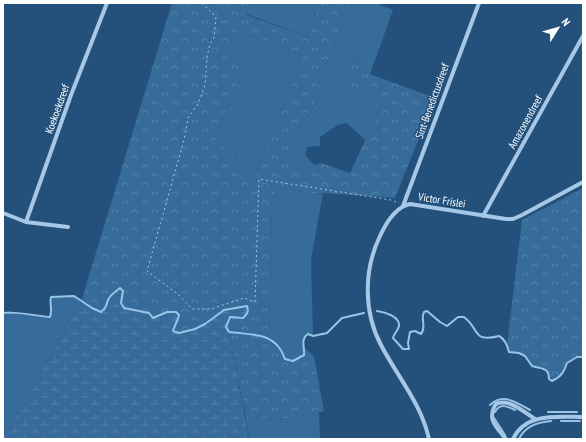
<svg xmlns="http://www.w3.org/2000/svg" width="586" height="442" font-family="'PT Sans Narrow',sans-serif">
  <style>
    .green { fill: #366b9a }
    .forest { fill: url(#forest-crowns); fill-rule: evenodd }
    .wetland { fill: url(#wetland-marsh) }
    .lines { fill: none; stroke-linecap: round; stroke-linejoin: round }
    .stream { stroke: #9ac4e7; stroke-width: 2 }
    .path { stroke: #a6c8e6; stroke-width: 1; stroke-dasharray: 2 3; stroke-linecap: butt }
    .minor { stroke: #a6c8e6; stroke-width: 4 }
    .labels { text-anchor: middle; stroke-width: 3; stroke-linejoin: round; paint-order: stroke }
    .street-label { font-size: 11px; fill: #fff; stroke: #23517c }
  </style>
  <defs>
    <pattern id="forest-crowns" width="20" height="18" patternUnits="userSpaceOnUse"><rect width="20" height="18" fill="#366b9a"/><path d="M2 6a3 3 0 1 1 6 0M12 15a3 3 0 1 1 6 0" fill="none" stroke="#5481a9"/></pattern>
    <pattern id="wetland-marsh" width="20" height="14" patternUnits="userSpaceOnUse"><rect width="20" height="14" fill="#366b9a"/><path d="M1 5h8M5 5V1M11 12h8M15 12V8" fill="none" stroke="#5481a9"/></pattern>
  </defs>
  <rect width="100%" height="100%" fill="#23517c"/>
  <path class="green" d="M250 3H319L307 37 246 14Z
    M351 3H375L393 10 370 74 355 56 348 76 359 93 374 94 383 102 366 140C358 135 353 127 346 123L338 125 320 137V146L307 147 305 155 314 165 321 163 317 173 284 161 293 138 300 126 307 117 318 100 314 94Z
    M240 31 303 55 254 181 215 137 245 68 228 60Z
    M278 186 311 194 323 193 311 260 313 336 308 334C300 339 305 348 304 355L293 361 285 359 283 353 269 337 272 201Z
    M74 296 81 302 3 439V313L9 311 19 314 50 317C53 308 49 304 51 297Z
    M319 412 320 439H249L246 419 292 418Z"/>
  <path class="forest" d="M172 3H250L246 15 307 37 319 3H351L314 94 318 99 307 117 300 126 293 138 285 160 317 173 321 163 350 173 383 102 374 94 359 93 350 87 348 76 355 56 370 74 435 98 395 198 323 193 311 194 278 186 272 201 269 337 281 348 285 359 288 360 293 361 303 356 304 347 314 357 324 411 292 418 246 419 229 332 226 327 230 317 242 318 224 310C212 320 189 337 173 331L174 328 178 321 160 315 153 318 149 313 124 308 121 303 123 291 120 288C116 291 110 295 108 300 106 306 106 308 101 312L92 308 81 302ZM240 31 303 55 254 180 215 137 245 68 228 60Z
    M583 188V357H577L567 363C564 372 561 377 552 381L549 379C549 367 542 369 532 366L525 356 519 353 509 352 507 345 522 220Z"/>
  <path class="wetland" d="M120 288 123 291 121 303 124 308 149 313 153 318 167 312H176L179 315C178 321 174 326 173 331L179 333 195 329 205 324 224 310 247 306C249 312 247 314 243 318L230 317 227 327 229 332 249 439H3L81 302 92 308 101 312C106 308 106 306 108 300 110 295 116 291 120 288Z"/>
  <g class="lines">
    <path class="stream" d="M377 311C384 312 400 316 399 326 398 331 394 333 393 338L403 349H409L408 343 410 332 415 331 421 334C427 327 420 319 424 312L427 311 440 322 447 326 458 317H464C480 329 472 343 499 336 505 339 507 345 509 352L519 353 525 356 532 366C542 369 549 367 549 379L552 381C561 377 564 372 567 363L577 357H583
      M3 313C15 311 37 316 50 317 53 308 49 304 51 297L74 296 92 308 101 312C106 308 106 306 108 300 110 295 116 291 120 288L123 291 121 303 124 308 149 313 153 318 167 312H176L179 315C178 321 174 326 173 331L179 333 195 329 205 324 224 310 247 306C249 312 247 314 243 318L230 317 226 327 229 332C253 335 276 332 285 359L293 361 304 355C305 348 300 339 308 334L313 336 327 333 342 318 364 313
      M490 405C504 392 516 403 530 410
      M495 412C500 403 507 406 515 410
      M548 412H577
      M494 418 505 435
      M561 421H580
      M519 439C525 426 538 422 551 421"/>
    <path class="path" d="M202 3 216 17 214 38 210 44 207 57 205 85 198 104 188 118 184 140 147 271 179 295 192 309H211L244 298 255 302 259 179 391 200 399 203"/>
    <path class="minor" d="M403 206 479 3
      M3 213 26 222 68 227
      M483 216 583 36
      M26 222 71 95 107 3
      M429 439C421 403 397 376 381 345 363 311 364 269 380 236 386 223 395 207 410 204L506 219H513L522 215 583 182
      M506 439C497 428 486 419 496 404 509 398 524 412 535 419
      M513 439C526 412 558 417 583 417"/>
  </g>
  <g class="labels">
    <g class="street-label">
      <text transform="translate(432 101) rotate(-70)" y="4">Sint-Benedictusdreef</text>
      <text transform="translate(57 109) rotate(-70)" y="4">Koekoekdreef</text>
      <text transform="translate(525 122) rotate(-61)" y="4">Amazonendreef</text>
      <text transform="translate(442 200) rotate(9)" y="4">Victor Frislei</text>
    </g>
  </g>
  <rect width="586" height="442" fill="none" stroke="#ffffff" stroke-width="8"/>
  <g transform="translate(558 28) rotate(53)" stroke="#23517c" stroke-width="3" paint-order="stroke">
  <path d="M0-3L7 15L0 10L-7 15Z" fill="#ffffff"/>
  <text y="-6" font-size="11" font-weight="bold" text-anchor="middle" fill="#ffffff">N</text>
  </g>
</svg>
